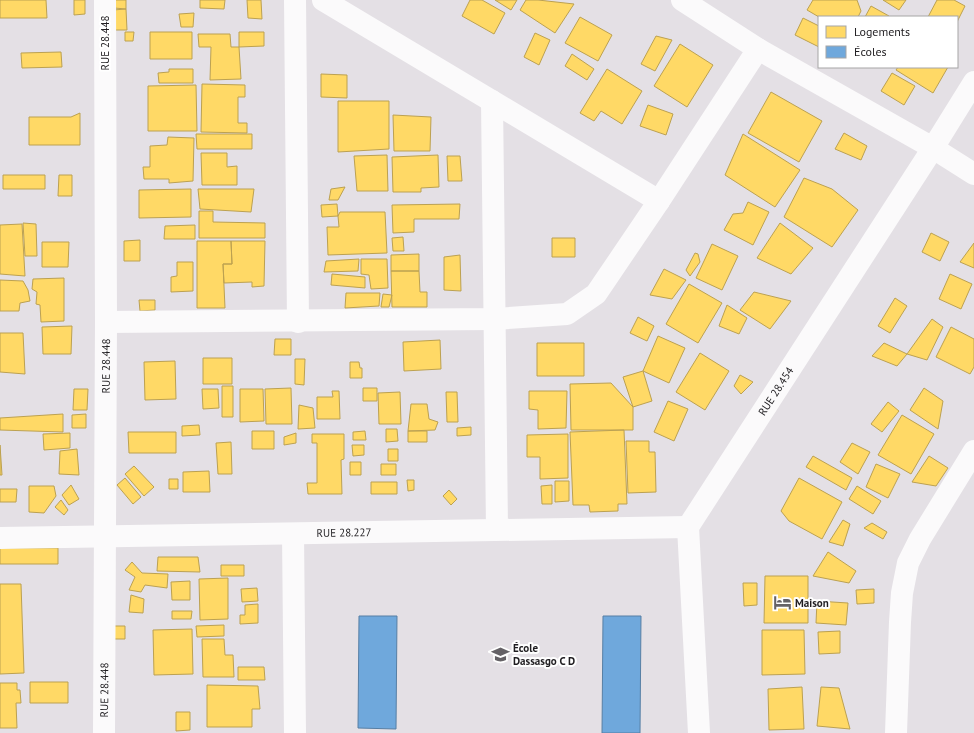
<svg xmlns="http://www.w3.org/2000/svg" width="974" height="733" font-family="'PT Sans',sans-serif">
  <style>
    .homes { fill: #ffd966; stroke: #bca151 }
    .schools { fill: #6fa8dc; stroke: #577fa4 }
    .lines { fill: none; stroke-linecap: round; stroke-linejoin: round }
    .street { stroke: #fbfafb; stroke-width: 22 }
    .labels { text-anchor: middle; stroke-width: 4; stroke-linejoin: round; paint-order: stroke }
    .street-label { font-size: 11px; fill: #201e21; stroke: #fff }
    .poi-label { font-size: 11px; font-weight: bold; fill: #201e21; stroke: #fff; text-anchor: start }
  </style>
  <rect width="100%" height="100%" fill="#e4e0e5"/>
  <path class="homes" d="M0 0H46L47 18H0Z
    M74 0H85V14L74 15Z
    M113 0H126V9L114 8Z
    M200 0H225L224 9 200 8Z
    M247 0H261L262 19 248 18Z
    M470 0H482L505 13 494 34 462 16Z
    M495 0H517L511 10Z
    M526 0H538L574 4 555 33 520 10Z
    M813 0H857L861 11 858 17H819L807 10Z
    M883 0H906L899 10Z
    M937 0H954L965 6 957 22V17H928Z
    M871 6 889 16 888 17H865Z
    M126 9 127 30H113V10Z
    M194 13 193 27H181L179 14Z
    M580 17 612 35 598 61 565 43Z
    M803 18 819 26V47L795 35Z
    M125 32H134L133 41H125Z
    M150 32H192V59H150Z
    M239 32H264V46L239 47Z
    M535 33 550 40 539 65 524 57Z
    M198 34H230L231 47H239L241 79 210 80 211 47H199Z
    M656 36 672 40 655 71 641 64Z
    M680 44 713 65 687 107 654 86Z
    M61 52 62 67 22 68 21 53Z
    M572 54 594 69 587 80 565 66Z
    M898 67H948L933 93 896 70Z
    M169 69H193V83H159L158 73 169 72Z
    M607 69 642 91 622 124 601 111 594 121 580 113Z
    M892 73 915 86 904 105 881 91Z
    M321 74 347 75V98L321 97Z
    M202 84 245 85V97H238V123H247V133L201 132Z
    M196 85 197 131H148V86Z
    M771 92 822 121 799 162 748 133Z
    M338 101H389V149L338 152Z
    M648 105 673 114 666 135 640 126Z
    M80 113V145H29V117H71Z
    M393 115 431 117 430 151H394Z
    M844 133 867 146 861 160 835 149Z
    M196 134H252V149H197Z
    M743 134 800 170 775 207 725 175Z
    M168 137 194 138 193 181 169 183V179H144L143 167H150V146L167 145Z
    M201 153H227V167L237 166V185H202Z
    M387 155 388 191H357L354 156Z
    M438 155 439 187 421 188V192H393L392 157Z
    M447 156H460L462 181H448Z
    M3 175H45V189H3Z
    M59 175H72V196H58Z
    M804 178 832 189 858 210 832 247 784 217Z
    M345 187 338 200H329L331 189Z
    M191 189V217L139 218V190Z
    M198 189H254L251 212 200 209Z
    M748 202 769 212 753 245 724 230 733 214 743 213Z
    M337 204 338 216 322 217 321 205Z
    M460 204 459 219H414V232L393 233 392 205Z
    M199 211H213V222L265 223V238H199Z
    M340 212H385L387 253 328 255 327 227H339L338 216Z
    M23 223 36 224 37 256H25Z
    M780 223 813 248 791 274 757 258Z
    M22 224 25 276 0 274V225Z
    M195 225V239H164L165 226Z
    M931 233 949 242 940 261 922 252Z
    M403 237 404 251H393L392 238Z
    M552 238H575V257H552Z
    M140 240V261H124V241Z
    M197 241H231L232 264H223L225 308H197Z
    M231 241H265L264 286 252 287V282L224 283 223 264H232Z
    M42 242H69L68 267H42Z
    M974 243V268L960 262Z
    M712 244 738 256 722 290 696 278Z
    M695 253 698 254 700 262 690 276 686 270Z
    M419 254V271H391V255Z
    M460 255 461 291 444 290V257Z
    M359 259 358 271 324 272 326 261Z
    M361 259H387L388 288 371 289 369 275 361 274Z
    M177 262H193V291L171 292V277L177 276Z
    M664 269 686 280 672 299 650 295Z
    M391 271H419L420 292H427V307H392Z
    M332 274 365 277V288L331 285Z
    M950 274 972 284 961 309 939 299Z
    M64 278V321L41 322 40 305 36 304 37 292 32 289 33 279Z
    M0 280 23 281 28 290 30 301 20 303 19 311H0Z
    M689 284 722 303 698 343 666 324Z
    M754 292 791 301 770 329 740 310Z
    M346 293H380L379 306 345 308Z
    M383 294 392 295 389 307H381Z
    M895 298 907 306 890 333 878 326Z
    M139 300H155V310L140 311Z
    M727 305 747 318 739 334 719 326Z
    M638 317 654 326 647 341 630 333Z
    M932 319 943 327 927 360 907 354Z
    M72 326 71 354H43L42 327Z
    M951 327 974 339V367L970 374 936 357Z
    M0 333H23L25 374 0 372Z
    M658 336 685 348 669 383 643 371Z
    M275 339H291V355H274Z
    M440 340 441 369 404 371 403 342Z
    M537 343H584V376H537Z
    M884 343 907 354 897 366 872 356Z
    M700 353 729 371 705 410 676 392Z
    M203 358H232V384H203Z
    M295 359H305L304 385 295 384Z
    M175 361 176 399 145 400 144 362Z
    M350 362H359L360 368H362V378H350Z
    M643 371 652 401 633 407 623 377Z
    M740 375 753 382 741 394 734 386Z
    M611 383 633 407V430H571L570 384Z
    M222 386H233V417H222Z
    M291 388 292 424H266L265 389Z
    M363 388H377V401H363Z
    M924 388 943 401 938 429 910 410Z
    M74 389H88L87 410H73Z
    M202 389H218L219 408 203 409Z
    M240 389H263L264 421 240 422Z
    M332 391H339L340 419H317V397H333Z
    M529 391H567L566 428 538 429V410L529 409Z
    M400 392 401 424H379L378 393Z
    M446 392H457L458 422H447Z
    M668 401 688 409 674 441 654 432Z
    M888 402 899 411 882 432 871 424Z
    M411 404H427L429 419 438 422 435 430 408 431Z
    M299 405 313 408 315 428 298 429Z
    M63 414V432L0 430V418Z
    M86 414V428H72V415Z
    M902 415 934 434 911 474 878 455Z
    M199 425 200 435 182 436V426Z
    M471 427V435L457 436V428Z
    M386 429H397L398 441 386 442Z
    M624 430 627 504H618V511L590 512 589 505H573L570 432Z
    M252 431H274V449H252Z
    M365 431 366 440H353V432Z
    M408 431H427V442H408Z
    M128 432H176V453H129Z
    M70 433V448L44 450 43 434Z
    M296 433V443L284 445V437Z
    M312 434H344V459L341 460 342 494H308L307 483H317V443H312Z
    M568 434V478L540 479V457H527V435Z
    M626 441H649V452H655L656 492 628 493Z
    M231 442 232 474H218L216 443Z
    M852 443 870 452 858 474 840 462Z
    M0 445 2 475H0Z
    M352 445H364V455L353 456Z
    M77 449 79 475 59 474 60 451Z
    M388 449H398V461H388Z
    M813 456 852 478 846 490 806 467Z
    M929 456 948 468 936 486 912 482Z
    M350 462H361V475H350Z
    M381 464H396V475H381Z
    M876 464 900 474 888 498 866 487Z
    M134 466 154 487 144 496 125 474Z
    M209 471 210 492H183V472Z
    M125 478 141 497 133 504 117 485Z
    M799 478 842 502 822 539 789 521 781 511Z
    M169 479H178V489H169Z
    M407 480H414V490L408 491Z
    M555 481H569V501L555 502Z
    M371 482H397V494H371Z
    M71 485 79 499 69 505 62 495Z
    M552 485V504H542L541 486Z
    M29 486H54L56 496 44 513 29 512Z
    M857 486 881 501 873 514 849 499Z
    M0 489H17L16 502H0Z
    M449 490 457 499 451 505 443 496Z
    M61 500 68 510 64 515 55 507Z
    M843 520 850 524 843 546 829 542Z
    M872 523 887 532 883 539 864 528Z
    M0 548H58V564H0Z
    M828 552 856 571 849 583 813 576Z
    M158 557H198L200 572 157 571Z
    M132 562 142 573 168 574 167 588 145 585 141 592 129 590 135 577 125 570Z
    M221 565H244V576H221Z
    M765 576H808V623H764Z
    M228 578V619L200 620 199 579Z
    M190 581V600H172L171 582Z
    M743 583H757V605L744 606Z
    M0 584H21L24 673 0 674Z
    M257 588 258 601 242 602 241 589Z
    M874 589V603L857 604 856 590Z
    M131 595 144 599 143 613 129 612Z
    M817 601 848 603 846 625 816 623Z
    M258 604V623L240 624V615H245V605Z
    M172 611H192L191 619H172Z
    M224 625V636L197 637 196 626Z
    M113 626H125V639H114Z
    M192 629 193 674 154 675 153 630Z
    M762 630H804L805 674 762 675Z
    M840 631V653L819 654 818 632Z
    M202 639H224L225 655H233L234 677H203Z
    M238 667H264L265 680H238Z
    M30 682H68V703H30Z
    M0 683H17V690H20L21 703H16L17 728H0Z
    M207 685 258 686 260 709H252V727H207Z
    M802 687 804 729 769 730 768 689Z
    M821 687 839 688 850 729 817 726Z
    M176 712H190V730L176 731Z"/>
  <path class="schools" d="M359 616H397L396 729 358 728Z
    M603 616H641L640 733H602Z"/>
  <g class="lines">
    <g class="street">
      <path d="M295 0 298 322"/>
      <path d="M323 0 659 201"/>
      <path d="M682 0 758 49 933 148 974 174"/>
      <path d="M492 101 497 529"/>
      <path d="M106 322 495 319 567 314 596 294 659 201 758 49"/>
      <path d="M293 534 295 733"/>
      <path id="s1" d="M0 538 688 527"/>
      <path id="s2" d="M104 733 106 322 105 0"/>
      <path id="s3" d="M699 733 688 527 933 148 974 82"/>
      <path d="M896 733 900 622 902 593 908 563 920 539 974 451"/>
    </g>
  </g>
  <defs>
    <symbol id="hotel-bare" viewBox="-9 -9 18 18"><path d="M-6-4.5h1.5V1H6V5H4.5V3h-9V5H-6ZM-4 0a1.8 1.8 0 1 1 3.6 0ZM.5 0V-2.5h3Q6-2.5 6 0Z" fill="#656266" stroke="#fff" stroke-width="2.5" paint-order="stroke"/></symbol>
    <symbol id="school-bare" viewBox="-9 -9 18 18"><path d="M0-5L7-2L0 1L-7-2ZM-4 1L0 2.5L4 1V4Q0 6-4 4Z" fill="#656266" stroke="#fff" stroke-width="2.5" paint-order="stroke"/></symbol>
  </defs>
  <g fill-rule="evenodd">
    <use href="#hotel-bare" x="770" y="590" width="25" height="25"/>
    <use href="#school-bare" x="488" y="642" width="25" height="25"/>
  </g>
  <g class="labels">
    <g class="street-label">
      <text transform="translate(105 43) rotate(-90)" y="4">RUE 28.448</text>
      <text dy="4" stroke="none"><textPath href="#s2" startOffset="367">RUE 28.448</textPath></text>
      <text dy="4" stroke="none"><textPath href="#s3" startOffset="368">RUE 28.454</textPath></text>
      <text dy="4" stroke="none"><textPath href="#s1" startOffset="344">RUE 28.227</textPath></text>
      <text dy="4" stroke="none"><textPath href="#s2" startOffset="43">RUE 28.448</textPath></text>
    </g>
    <g class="poi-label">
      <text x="795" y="607">Maison</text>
      <text x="513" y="652">École<tspan x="513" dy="13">Dassasgo C D</tspan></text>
    </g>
  </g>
  <rect x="818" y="16" width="140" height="52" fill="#ffffff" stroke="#a6a5a6"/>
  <rect x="826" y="26" width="20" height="12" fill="#ffd966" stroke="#a6a5a6"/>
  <text x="854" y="36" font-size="12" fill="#201e21">Logements</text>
  <rect x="826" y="46" width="20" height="12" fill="#6fa8dc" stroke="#a6a5a6"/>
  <text x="854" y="56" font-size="12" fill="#201e21">Écoles</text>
</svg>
